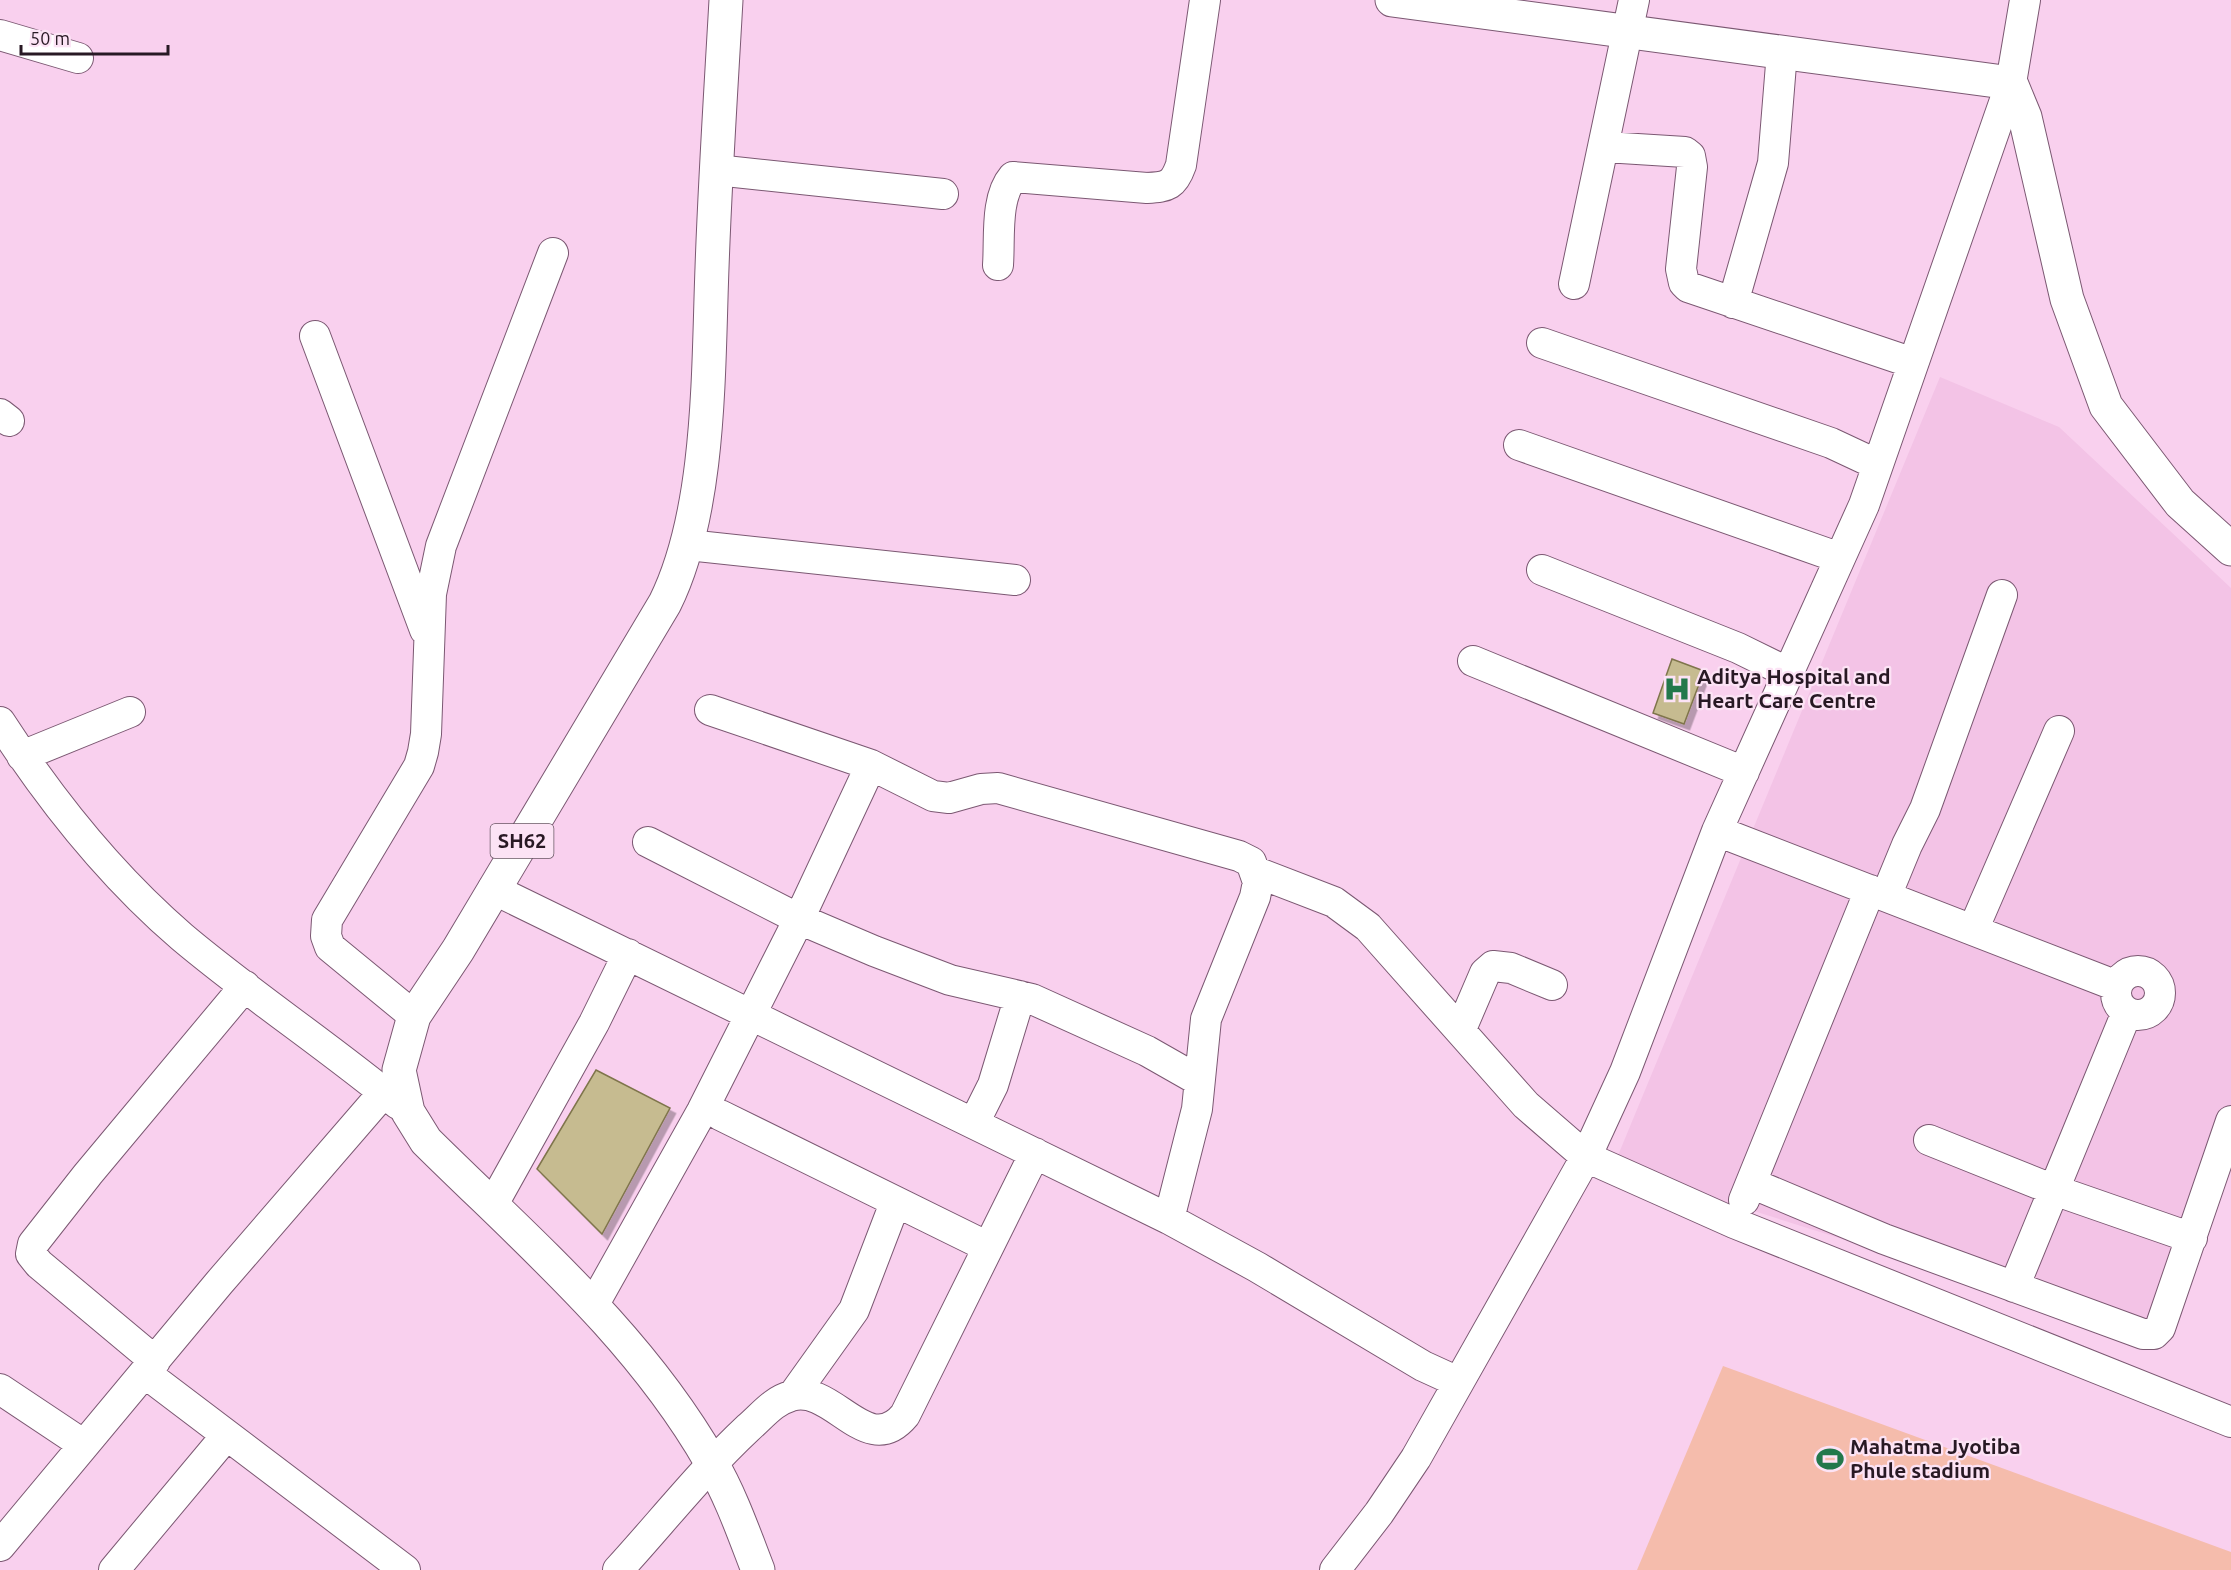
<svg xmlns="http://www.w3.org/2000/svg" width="2231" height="1570" font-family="Ubuntu,sans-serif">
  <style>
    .built { fill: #f3c3e6 }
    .green { fill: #f5bcac }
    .building { fill: #c6bb90; stroke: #7f754c; stroke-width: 1.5; filter: url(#shadow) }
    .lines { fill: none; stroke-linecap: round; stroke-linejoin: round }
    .minor-casing { stroke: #7b5872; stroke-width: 32 }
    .major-casing { stroke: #7b5872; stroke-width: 35 }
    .minor { stroke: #fff; stroke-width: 30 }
    .major { stroke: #fff; stroke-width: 33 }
    .labels { text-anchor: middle; stroke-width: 4.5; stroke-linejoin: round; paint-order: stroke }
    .shield { fill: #fce3f5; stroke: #685663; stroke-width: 1.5 }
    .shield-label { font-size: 20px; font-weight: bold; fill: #281924 }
    .poi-label { font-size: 21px; font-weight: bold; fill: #281924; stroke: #fce3f5; text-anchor: start }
  </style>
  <defs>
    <filter id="shadow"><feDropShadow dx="5.5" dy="5.5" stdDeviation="0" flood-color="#0004"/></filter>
  </defs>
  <rect width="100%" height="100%" fill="#f9d0ee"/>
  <path class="built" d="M1940 377 2059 427 2231 588V1150L2146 1335 1608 1165 1619 1153Z"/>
  <path class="green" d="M1723 1366 2231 1552V1570H1637Z"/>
  <path class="building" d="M1672 659 1704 671 1684 724 1653 713Z
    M596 1070 670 1108 602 1234 537 1169Z"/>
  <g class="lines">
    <defs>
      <path id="minor" d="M0 35 78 58
        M1605 147 1685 152 1690 156 1692 167 1681 269 1684 283 1688 287 1913 363
        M716 170 943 194
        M998 265C1000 239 995 198 1013 177L1147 188C1168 187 1174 185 1181 165L1205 0
        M1574 284 1634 0
        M1733 303 1773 163 1782 52
        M315 336 425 630
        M1542 343 1831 443 1878 465
        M0 414 9 421
        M1519 445 1840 558
        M688 545 1015 580
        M1542 570 1738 648 1789 673
        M1473 661 1744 772
        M710 710 871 765 933 796 949 798 981 789 998 788 1239 856 1251 862 1258 882 1255 897 1206 1019 1197 1109 1169 1219
        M0 722C51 801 110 875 182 937 252 996 328 1046 398 1104
        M22 756 130 712
        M1717 831 2117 986
        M648 842 799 919 874 951 950 980 1032 999 1147 1051 1198 1080
        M1256 872 1334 902 1368 927 1526 1105 1586 1157 1734 1223 2231 1422
        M493 889 1169 1219 1257 1267 1423 1366 1458 1382
        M1886 896 1907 845 1925 809 2002 595
        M1973 930 2059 731
        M2116 993a22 22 0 1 1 44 0a22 22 0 1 1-44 0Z
        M414 1016 330 947 326 936 327 920 419 766 423 752 426 734 431 594 441 546 553 253
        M1461 1029 1485 973 1493 966 1511 968 1552 985
        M720 1115 988 1247
        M974 1123 993 1085 1020 996
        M1929 1140 2054 1190 2192 1238
        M1751 1183 1884 1239 2143 1334H2154L2160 1328 2231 1121
        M1744 1200 1870 890
        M492 1206 594 1023 628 954
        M2014 1287 2127 1012
        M594 1304 702 1111 799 919 871 765
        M155 1361 39 1264 31 1254 33 1244 88 1174 245 986
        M145 1373 405 1570
        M0 1389 84 1445
        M794 1394 854 1310 895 1203
        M0 1546 219 1283 384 1092
        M114 1570 226 1436
        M618 1570C661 1523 701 1472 748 1428 762 1416 773 1401 791 1396 833 1383 867 1461 905 1415L1035 1153
        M1335 1570 1379 1513 1416 1458 1586 1157 1625 1072 1717 831 1864 505 2011 83 2025 0"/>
      <path id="major" d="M726 0C721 89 715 179 712 268 708 371 711 510 665 603L458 950 414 1016 399 1070 408 1112 426 1141C528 1242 639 1336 711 1462 731 1496 744 1534 758 1570
        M1392 0 2011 83 2025 117 2067 299 2106 406 2180 503 2231 549"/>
    </defs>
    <use href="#minor" class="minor-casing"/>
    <use href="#major" class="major-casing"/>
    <use href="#minor" class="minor"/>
    <use href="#major" class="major"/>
  </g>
  <defs>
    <symbol id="hospital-bare" viewBox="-9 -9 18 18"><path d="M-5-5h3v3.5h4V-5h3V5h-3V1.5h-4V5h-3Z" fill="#23784b" stroke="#fce3f5" stroke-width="2.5" paint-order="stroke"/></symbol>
    <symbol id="stadium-bare" viewBox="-9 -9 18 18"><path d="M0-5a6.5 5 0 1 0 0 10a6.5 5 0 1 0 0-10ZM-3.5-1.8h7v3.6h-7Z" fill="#23784b" stroke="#fce3f5" stroke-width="2.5" paint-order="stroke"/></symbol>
  </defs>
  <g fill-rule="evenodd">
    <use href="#hospital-bare" x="1658" y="670" width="38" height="38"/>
    <use href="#stadium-bare" x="1811" y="1440" width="38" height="38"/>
  </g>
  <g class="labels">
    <rect class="shield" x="490.5" y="824" width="63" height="34" rx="4.5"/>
    <g class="shield-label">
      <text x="522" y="848">SH62</text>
    </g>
    <g class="poi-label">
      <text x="1697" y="684">Aditya Hospital and<tspan x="1697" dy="24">Heart Care Centre</tspan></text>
      <text x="1850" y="1454">Mahatma Jyotiba<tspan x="1850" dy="24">Phule stadium</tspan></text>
    </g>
  </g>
  <path d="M21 45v9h147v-9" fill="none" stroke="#281924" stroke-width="3"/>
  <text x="30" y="45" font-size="18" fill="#281924" stroke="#fce3f5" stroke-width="4.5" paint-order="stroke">50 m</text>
</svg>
